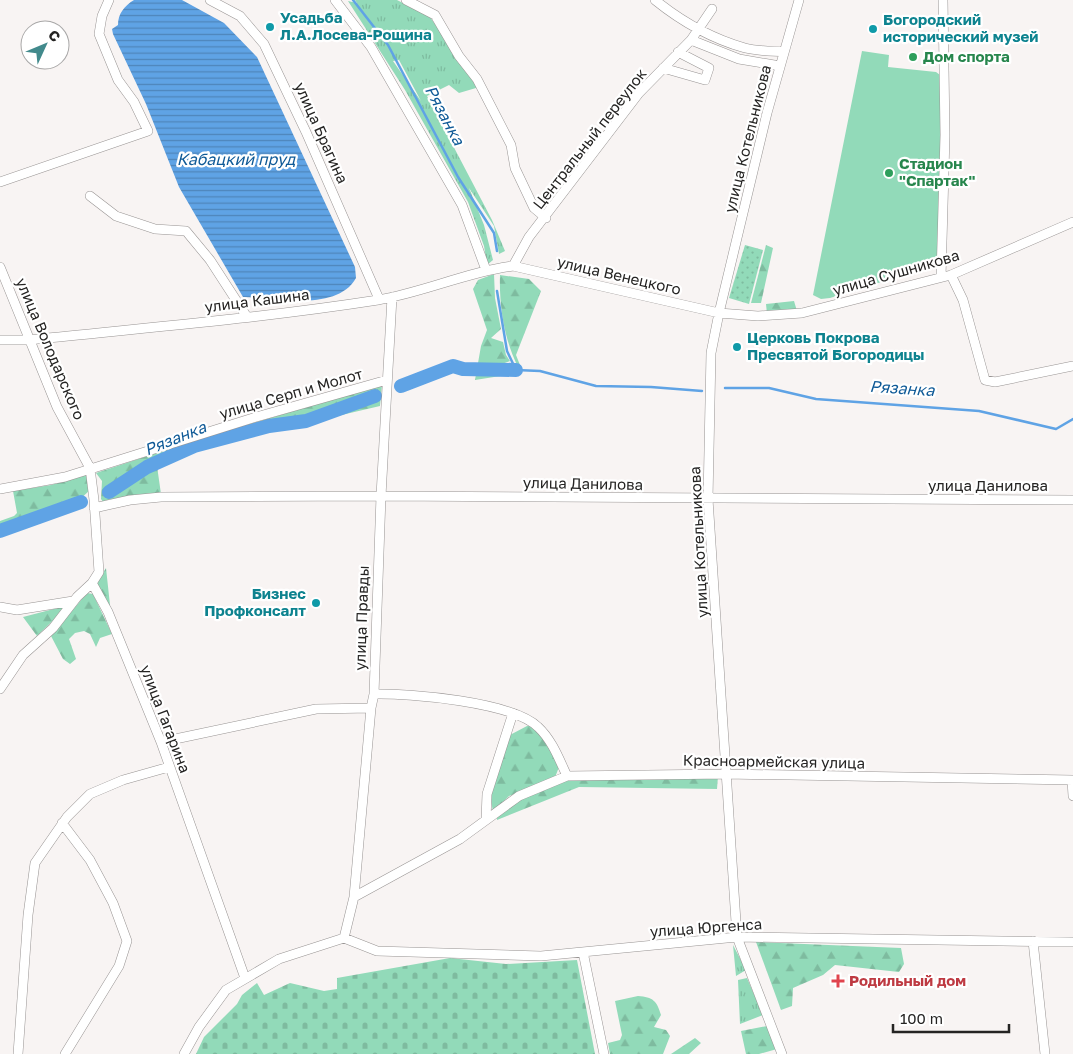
<svg xmlns="http://www.w3.org/2000/svg" width="1073" height="1054" font-family="'Golos Text',sans-serif">
  <style>
    .grass { fill: url(#grass-tufts); fill-rule: evenodd }
    .forest { fill: url(#forest-firs) }
    .cemetery { fill: url(#cemetery-stones) }
    .park { fill: url(#park-dots) }
    .pitch { fill: #92dab9 }
    .water { fill: url(#water-rules) }
    .lines { fill: none; stroke-linecap: round; stroke-linejoin: round }
    .stream { stroke: #5fa3e5; stroke-width: 2.5 }
    .river { stroke: #5fa3e5; stroke-width: 14 }
    .minor-casing { stroke: #989493; stroke-width: 10 }
    .minor { stroke: #fff; stroke-width: 9 }
    .culture-dot { fill: #0f9aa8; stroke: #fff; stroke-width: 2 }
    .leisure-dot { fill: #2e9e5b; stroke: #fff; stroke-width: 2 }
    .health-dot { fill: #e0444e; stroke: #fff; stroke-width: 2 }
    .labels { text-anchor: middle; stroke-width: 4.5; stroke-linejoin: round; paint-order: stroke }
    .culture-label { font-size: 15px; font-weight: bold; fill: #0d838f; stroke: #fff; text-anchor: start }
    .leisure-label { font-size: 15px; font-weight: bold; fill: #27864d; stroke: #fff; text-anchor: start }
    .street-label { font-size: 15px; fill: #252423; stroke: #fff }
    .health-label { font-size: 15px; font-weight: bold; fill: #be3a42; stroke: #fff; text-anchor: start }
    .water-label { font-size: 16px; font-style: italic; fill: #0f5a97; stroke: #fff }
  </style>
  <defs>
    <pattern id="grass-tufts" width="24" height="20" patternUnits="userSpaceOnUse" patternTransform="scale(1.25)"><rect width="24" height="20" fill="#92dab9"/><path d="M3 7l-1-3M5 7V3M7 7l1-3M15 17l-1-3M17 17v-4M19 17l1-3" fill="none" stroke="#7ebb9f"/></pattern>
    <pattern id="forest-firs" width="22" height="20" patternUnits="userSpaceOnUse" patternTransform="scale(1.25)"><rect width="22" height="20" fill="#92dab9"/><path d="M5 1l3.5 6h-7zM16 11l3.5 6h-7z" fill="#7ebb9f"/></pattern>
    <pattern id="cemetery-stones" width="16" height="16" patternUnits="userSpaceOnUse" patternTransform="scale(1.25)"><rect width="16" height="16" fill="#92dab9"/><path d="M2 7V4a2 2 0 0 1 4 0v3zM10 15v-3a2 2 0 0 1 4 0v3z" fill="#7ebb9f"/></pattern>
    <pattern id="park-dots" width="8" height="8" patternUnits="userSpaceOnUse" patternTransform="scale(1.25)"><rect width="8" height="8" fill="#92dab9"/><path d="M2 2h.1M6 6h.1" fill="none" stroke="#7ebb9f" stroke-width="1.8" stroke-linecap="round"/></pattern>
    <pattern id="water-rules" width="6" height="5" patternUnits="userSpaceOnUse" patternTransform="scale(1.25)"><rect width="6" height="5" fill="#5fa3e5"/><path d="M0 2.5h6" fill="none" stroke="#4e85b9"/></pattern>
  </defs>
  <rect width="100%" height="100%" fill="#f8f4f3"/>
  <path class="grass" d="M355 0H397L430 17 476 83V88L459 93 449 85 427 96 492 220 505 251 499 254 494 226 469 188 484 225 493 260 487 265 484 246 468 202 405 90 348 1 357 3ZM399 60 421 101 393 61Z
    M733 945 746 970 736 976Z
    M747 978 763 1015 740 1024 738 980Z"/>
  <path class="forest" d="M766 245 773 248 761 303H751Z
    M494 274 495 298 501 329 491 338 503 342 506 355 510 361 494 367 496 370H512L514 374 475 380 481 346 487 330 473 289 478 280Z
    M500 275 529 279 541 291 516 355 520 365 518 367C504 339 499 305 500 275Z
    M794 301 797 311 767 314 766 304Z
    M382 385 380 406 269 432 248 433 227 437 226 441 161 463 157 466 161 494C151 495 108 498 103 502L101 499 102 481 96 473 202 438Z
    M89 474V491L78 501 34 518 10 524 0 535V521L14 516 17 513 13 491 51 485Z
    M106 568 110 605 107 606 97 583Z
    M87 593 93 594 112 634 100 638 96 647 90 634 84 631 75 633 69 639 76 659 70 664 63 659 51 636Z
    M69 605 37 636 23 617Z
    M527 726H533L549 746 559 767 554 780 509 796 493 812 490 794 508 736Z
    M718 776 717 789 579 787 497 820V816L520 797 570 777Z
    M756 942 901 948 904 964 899 972 835 965 823 975 793 988 792 1006 781 1010Z
    M638 996C653 997 657 1001 661 1015L654 1027 666 1030 670 1036 663 1054H610L608 1043 620 1040 622 1035 615 1001Z
    M767 1026 777 1049 759 1054H746L741 1031Z
    M695 1038 701 1043 689 1054H671Z"/>
  <path class="cemetery" d="M450 958 506 964 577 960 595 1054H196L204 1037 237 1004 242 995 257 983 264 995 290 983 324 991 337 989V978Z"/>
  <path class="park" d="M745 245 763 250 749 304 729 298Z"/>
  <path class="pitch" d="M862 51 889 55 888 67 936 72 944 78 939 264 830 298 821 299 813 295Z"/>
  <path class="water" d="M134 0H182L224 23 257 57 355 267 356 278C337 312 276 298 243 297L179 187 146 104 113 34 112 29 118 25C118 14 124 6 134 0Z"/>
  <g class="lines">
    <path class="stream" d="M353 0 388 45 458 177 494 233 497 251
      M497 291 507 351 516 370 540 371 596 386 651 387 702 391
      M725 388H769L816 399 979 411 1056 429 1073 419"/>
    <path class="river" d="M401 386 453 366 463 369 516 370
      M109 492 147 467 194 446 269 426 306 421 375 396
      M0 531 81 502"/>
    <defs>
      <path id="minor" d="M210 0 240 16 264 44 306 132 379 299
        M335 0 371 47 462 205 486 270
        M406 0 435 15 459 56 477 79 511 145 515 168 534 208 546 218
        M655 0C681 21 713 39 745 48 757 51 771 51 784 52
        M691 40 739 59 780 66
        M663 68 705 80 709 68 678 52
        M0 182 148 131 134 102 118 80 99 34 102 16 109 0
        M90 196 116 216 155 229 186 231 210 260 247 317
        M513 266 529 237 639 93 691 40 712 9
        M0 267 57 407 90 468 94 500 99 572 92 583 108 612 161 742 245 978
        M951 275 963 300 985 380 995 382 1073 366
        M941 277 945 135 943 0
        M0 340H29C145 328 262 318 378 300 424 292 467 272 513 266L719 313 758 316 802 313 951 275 1073 222
        M0 489 65 477 253 418 387 380
        M94 508 130 500 161 497 381 496 1073 500
        M0 607 17 610 73 601
        M0 689 23 655 53 628 77 597 92 583
        M374 694C409 693 513 702 538 727 552 740 559 759 567 776
        M161 742 316 709 371 708
        M1072 780 1073 796
        M486 820 487 794 513 713
        M62 823 90 860 113 903 127 941 119 966 65 1054
        M354 897 460 839 519 796 567 776 726 774 1073 780
        M344 938 377 951 541 956 737 937 1073 942
        M344 938 354 897 371 708 374 694 381 496 392 297
        M1033 941 1045 1054
        M583 952 604 1054
        M18 1054 28 915 35 863 67 817 90 794 123 780 169 767
        M184 1054 199 1027 226 990 279 959 344 938
        M782 1054 737 937 708 499 711 353 719 313 767 113 799 0"/>
    </defs>
    <use href="#minor" class="minor-casing"/>
    <use href="#minor" class="minor"/>
  </g>
  <g class="culture-dot">
    <circle cx="270" cy="27" r="5"/>
    <circle cx="873" cy="29" r="5"/>
    <circle cx="737" cy="347" r="5"/>
    <circle cx="316" cy="603" r="5"/>
  </g>
  <g class="leisure-dot">
    <circle cx="913" cy="57" r="5"/>
    <circle cx="889" cy="173" r="5"/>
  </g>
  <path class="health-dot" d="M835.5 973.5h5v5h5v5h-5v5h-5v-5h-5v-5h5z"/>
  <g class="labels">
    <g class="culture-label">
      <text x="280" y="23">Усадьба<tspan x="280" dy="17">Л.А.Лосева-Рощина</tspan></text>
      <text x="883" y="25">Богородский<tspan x="883" dy="17">исторический музей</tspan></text>
      <text x="747" y="343">Церковь Покрова<tspan x="747" dy="17">Пресвятой Богородицы</tspan></text>
      <text x="306" y="599" text-anchor="end">Бизнес<tspan x="306" dy="17">Профконсалт</tspan></text>
    </g>
    <g class="leisure-label">
      <text x="923" y="62">Дом спорта</text>
      <text x="899" y="169">Стадион<tspan x="899" dy="17">"Спартак"</tspan></text>
    </g>
    <g class="street-label">
      <text transform="translate(321 133) rotate(66)" y="5">улица Брагина</text>
      <text transform="translate(590 139) rotate(-52)" y="5">Центральный переулок</text>
      <text transform="translate(748 139) rotate(-76)" y="5">улица Котельникова</text>
      <text transform="translate(896 273) rotate(-16)" y="5">улица Сушникова</text>
      <text transform="translate(619 276) rotate(13)" y="5">улица Венецкого</text>
      <text transform="translate(257 301) rotate(-7)" y="5">улица Кашина</text>
      <text transform="translate(50 349) rotate(67)" y="5">улица Володарского</text>
      <text transform="translate(291 394) rotate(-16)" y="5">улица Серп и Молот</text>
      <text transform="translate(583 484) rotate(1)" y="5">улица Данилова</text>
      <text x="988" y="491">улица Данилова</text>
      <text transform="translate(699 542) rotate(-93)" y="5">улица Котельникова</text>
      <text transform="translate(362 618) rotate(-88)" y="5">улица Правды</text>
      <text transform="translate(165 719) rotate(69)" y="5">улица Гагарина</text>
      <text transform="translate(774 762) rotate(1)" y="5">Красноармейская улица</text>
      <text transform="translate(706 928) rotate(-4)" y="5">улица Юргенса</text>
    </g>
    <g class="health-label">
      <text x="849" y="986">Родильный дом</text>
    </g>
    <g class="water-label">
      <text transform="translate(445 115) rotate(62)" y="6">Рязанка</text>
      <text x="236" y="165">Кабацкий пруд</text>
      <text transform="translate(902 388) rotate(4)" y="6">Рязанка</text>
      <text transform="translate(175 438) rotate(-22)" y="6">Рязанка</text>
    </g>
  </g>
  <g transform="translate(45 45) rotate(46)"><circle r="24" fill="#ffffff" stroke="#a8a7a7"/>
  <path d="M0-4L9 19L0 12L-9 19Z" fill="#428a8c"/>
  <text y="-8" font-size="14" font-weight="bold" text-anchor="middle" fill="#252423">С</text>
  </g>
  <path d="M893 1024v8h116v-8" fill="none" stroke="#252423" stroke-width="2.5"/>
  <text x="900" y="1024" font-size="15" fill="#252423" stroke="#ffffff" stroke-width="4" paint-order="stroke">100 m</text>
</svg>
